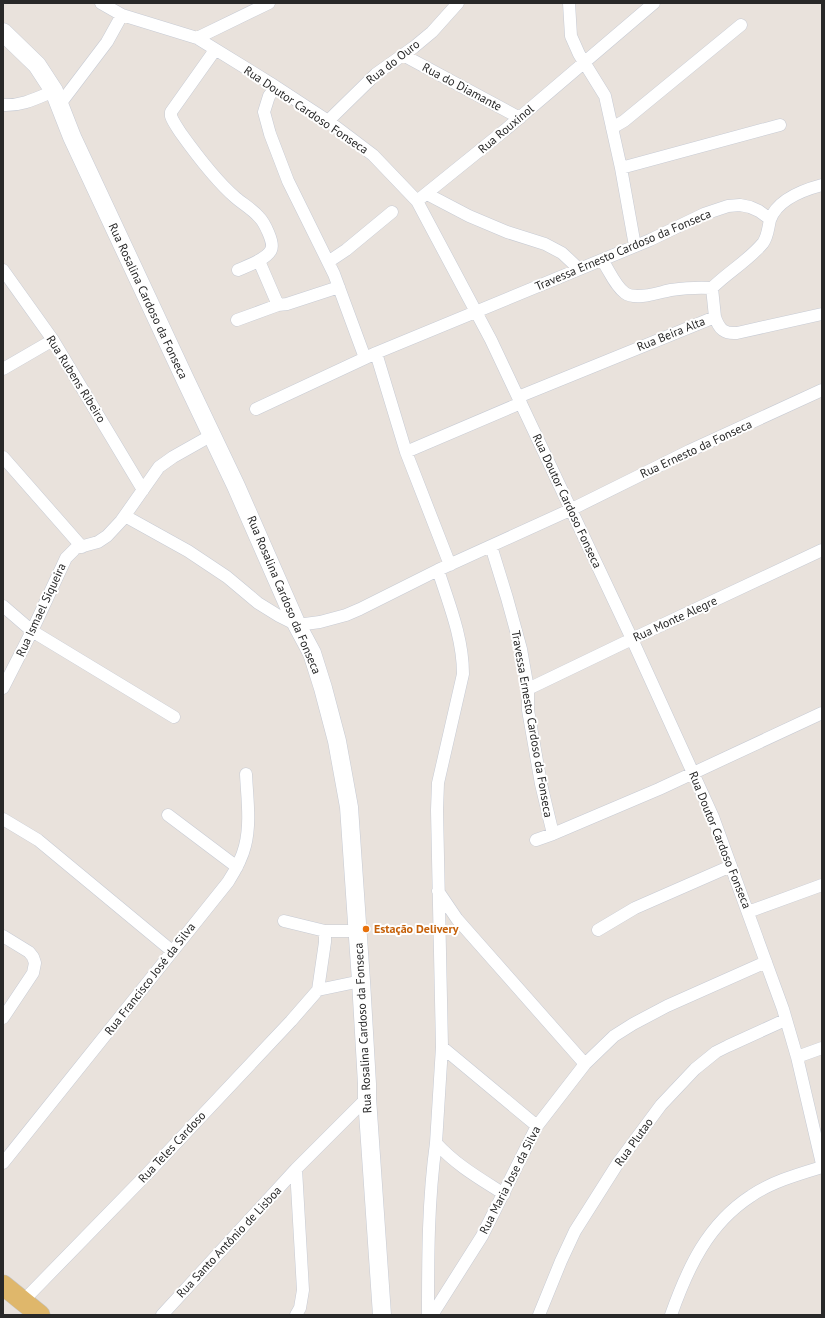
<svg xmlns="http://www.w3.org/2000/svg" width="825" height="1318" font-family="'PT Sans',sans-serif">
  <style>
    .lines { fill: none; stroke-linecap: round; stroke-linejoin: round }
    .street-casing { stroke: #c7cbd4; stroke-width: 13 }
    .secondary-casing { stroke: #c7cbd4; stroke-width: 19 }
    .primary-casing { stroke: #c3c3c3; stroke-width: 21 }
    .street { stroke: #fff; stroke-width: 12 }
    .secondary { stroke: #fff; stroke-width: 18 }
    .primary { stroke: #dfb76b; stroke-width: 20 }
    .food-dot { fill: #e8710a; stroke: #fff; stroke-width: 1.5 }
    .labels { text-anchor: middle; stroke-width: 4; stroke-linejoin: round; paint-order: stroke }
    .street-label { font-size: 12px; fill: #282828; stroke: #fff }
    .food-label { font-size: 12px; font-weight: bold; fill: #c56008; stroke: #fff; text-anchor: start }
  </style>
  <rect width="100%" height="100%" fill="#e9e2dc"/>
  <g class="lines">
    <defs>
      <path id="street" d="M101 3 122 15 197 38 270 83 328 121 373 155 417 201 491 340 632 639 713 817 783 1009 797 1057 822 1164
        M569 3 571 36 579 54 605 96 621 168 635 246
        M197 38 269 3
        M215 50 171 112V116C173 122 177 127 180 132 195 153 216 181 236 198 243 204 252 209 259 217 264 222 275 243 271 250 267 259 247 266 238 270
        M403 55 520 118
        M276 87 269 96 264 112 270 134 288 181 334 274 365 358
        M60 104 107 42 122 15
        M3 105C22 106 37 98 54 91
        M328 121 376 74 414 47 432 32 458 3
        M612 128 624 121 741 25
        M621 168 780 125
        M427 194 469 216 507 232 545 244 562 253 579 269
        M417 201 505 130 654 3
        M602 260C609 270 615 286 625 293 636 301 660 292 671 290 685 288 698 287 712 288
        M259 261 278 305
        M328 262 346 250 392 212
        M3 270 53 340 143 490
        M715 317 712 288C728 272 748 261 763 243 768 236 768 228 770 220 777 200 803 190 822 185
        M237 320 278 305 287 304 339 287
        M376 353 406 452 450 565
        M3 369 53 340
        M518 397 715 317C719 329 724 334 737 333L822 314
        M256 409 376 353 650 240 704 214 728 206 740 205 750 207 759 211 770 219
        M406 452 521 403
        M3 457 82 547
        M125 516 188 551 227 577 258 603 279 616 297 625 320 622 346 615 360 609 438 570 572 509 689 451 822 390
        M491 546 507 598 521 649 528 689V710L541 784 553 834
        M438 570C449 604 463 638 463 674L438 783 437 810 442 1047 436 1143C456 1165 479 1178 504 1194
        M3 606 32 631 174 717
        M3 688 32 631 66 558 76 548 98 542 107 536 121 521 159 467 173 457 212 435
        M528 689 632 639 822 550
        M168 815 237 867
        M3 819 38 840 172 951
        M536 840 553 834 659 789 822 713
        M438 891 457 919 585 1064
        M748 912 822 885
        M284 921 325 931H358
        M598 930 635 908 731 866
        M325 931V942L318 990 361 981
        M3 936 29 952 33 957 35 963 33 973 3 1018
        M442 1047 537 1126
        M797 1057 822 1048
        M3 1163 228 882C235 871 242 859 245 846 251 823 247 797 246 774
        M296 1169 303 1290 300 1308 296 1315
        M23 1301 147 1174 291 1021 318 990
        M162 1315 296 1169 367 1098
        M428 1315C428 1258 428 1200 436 1143
        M432 1315 482 1236 537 1126 585 1064 614 1036 633 1024 667 1006 766 962
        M539 1315 561 1261 575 1231 618 1163 661 1105 695 1069 716 1052 728 1046 785 1020
        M671 1315C688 1267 708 1224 751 1196 771 1182 799 1174 822 1167"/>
      <path id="secondary" d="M3 32 37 65 54 91 72 137 185 379 236 486 297 625 312 653 323 688 337 741 349 807 361 981 367 1084V1098L382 1315"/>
      <path id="primary" d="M3 1285 40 1315"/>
    </defs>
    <use href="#street" class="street-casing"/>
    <use href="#secondary" class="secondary-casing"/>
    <use href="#primary" class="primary-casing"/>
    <use href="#street" class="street"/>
    <use href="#secondary" class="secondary"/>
    <use href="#primary" class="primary"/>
  </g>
  <circle class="food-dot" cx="366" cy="929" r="4"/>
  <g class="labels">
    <g class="street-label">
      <text transform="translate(393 62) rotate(-38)" y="4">Rua do Ouro</text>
      <text transform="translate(462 87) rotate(28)" y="4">Rua do Diamante</text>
      <text transform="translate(306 110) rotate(34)" y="4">Rua Doutor Cardoso Fonseca</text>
      <text transform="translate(506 129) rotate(-40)" y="4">Rua Rouxinol</text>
      <text transform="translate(623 250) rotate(-23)" y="4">Travessa Ernesto Cardoso da Fonseca</text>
      <text transform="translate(148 301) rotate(65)" y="4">Rua Rosalina Cardoso da Fonseca</text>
      <text transform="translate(671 334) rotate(-22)" y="4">Rua Beira Alta</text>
      <text transform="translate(76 379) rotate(58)" y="4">Rua Rubens Ribeiro</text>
      <text transform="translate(696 449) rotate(-25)" y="4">Rua Ernesto da Fonseca</text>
      <text transform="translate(567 501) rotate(65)" y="4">Rua Doutor Cardoso Fonseca</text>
      <text transform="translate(284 595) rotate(67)" y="4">Rua Rosalina Cardoso da Fonseca</text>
      <text transform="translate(41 610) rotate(-65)" y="4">Rua Ismael Siqueira</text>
      <text transform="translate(675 619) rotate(-25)" y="4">Rua Monte Alegre</text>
      <text transform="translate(532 724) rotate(80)" y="4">Travessa Ernesto Cardoso da Fonseca</text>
      <text transform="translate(720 840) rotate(68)" y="4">Rua Doutor Cardoso Fonseca</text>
      <text transform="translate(150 979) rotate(-52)" y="4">Rua Francisco José da Silva</text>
      <text transform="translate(363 1028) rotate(-93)" y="4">Rua Rosalina Cardoso da Fonseca</text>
      <text transform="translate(634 1142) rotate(-54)" y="4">Rua Plutao</text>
      <text transform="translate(172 1147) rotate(-47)" y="4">Rua Teles Cardoso</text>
      <text transform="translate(510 1180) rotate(-63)" y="4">Rua Maria Jose da Silva</text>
      <text transform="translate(229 1242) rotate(-47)" y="4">Rua Santo Antônio de Lisboa</text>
    </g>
    <g class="food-label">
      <text x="374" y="933">Estação Delivery</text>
    </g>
  </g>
  <rect width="825" height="1318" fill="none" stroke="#282828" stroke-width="8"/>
</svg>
